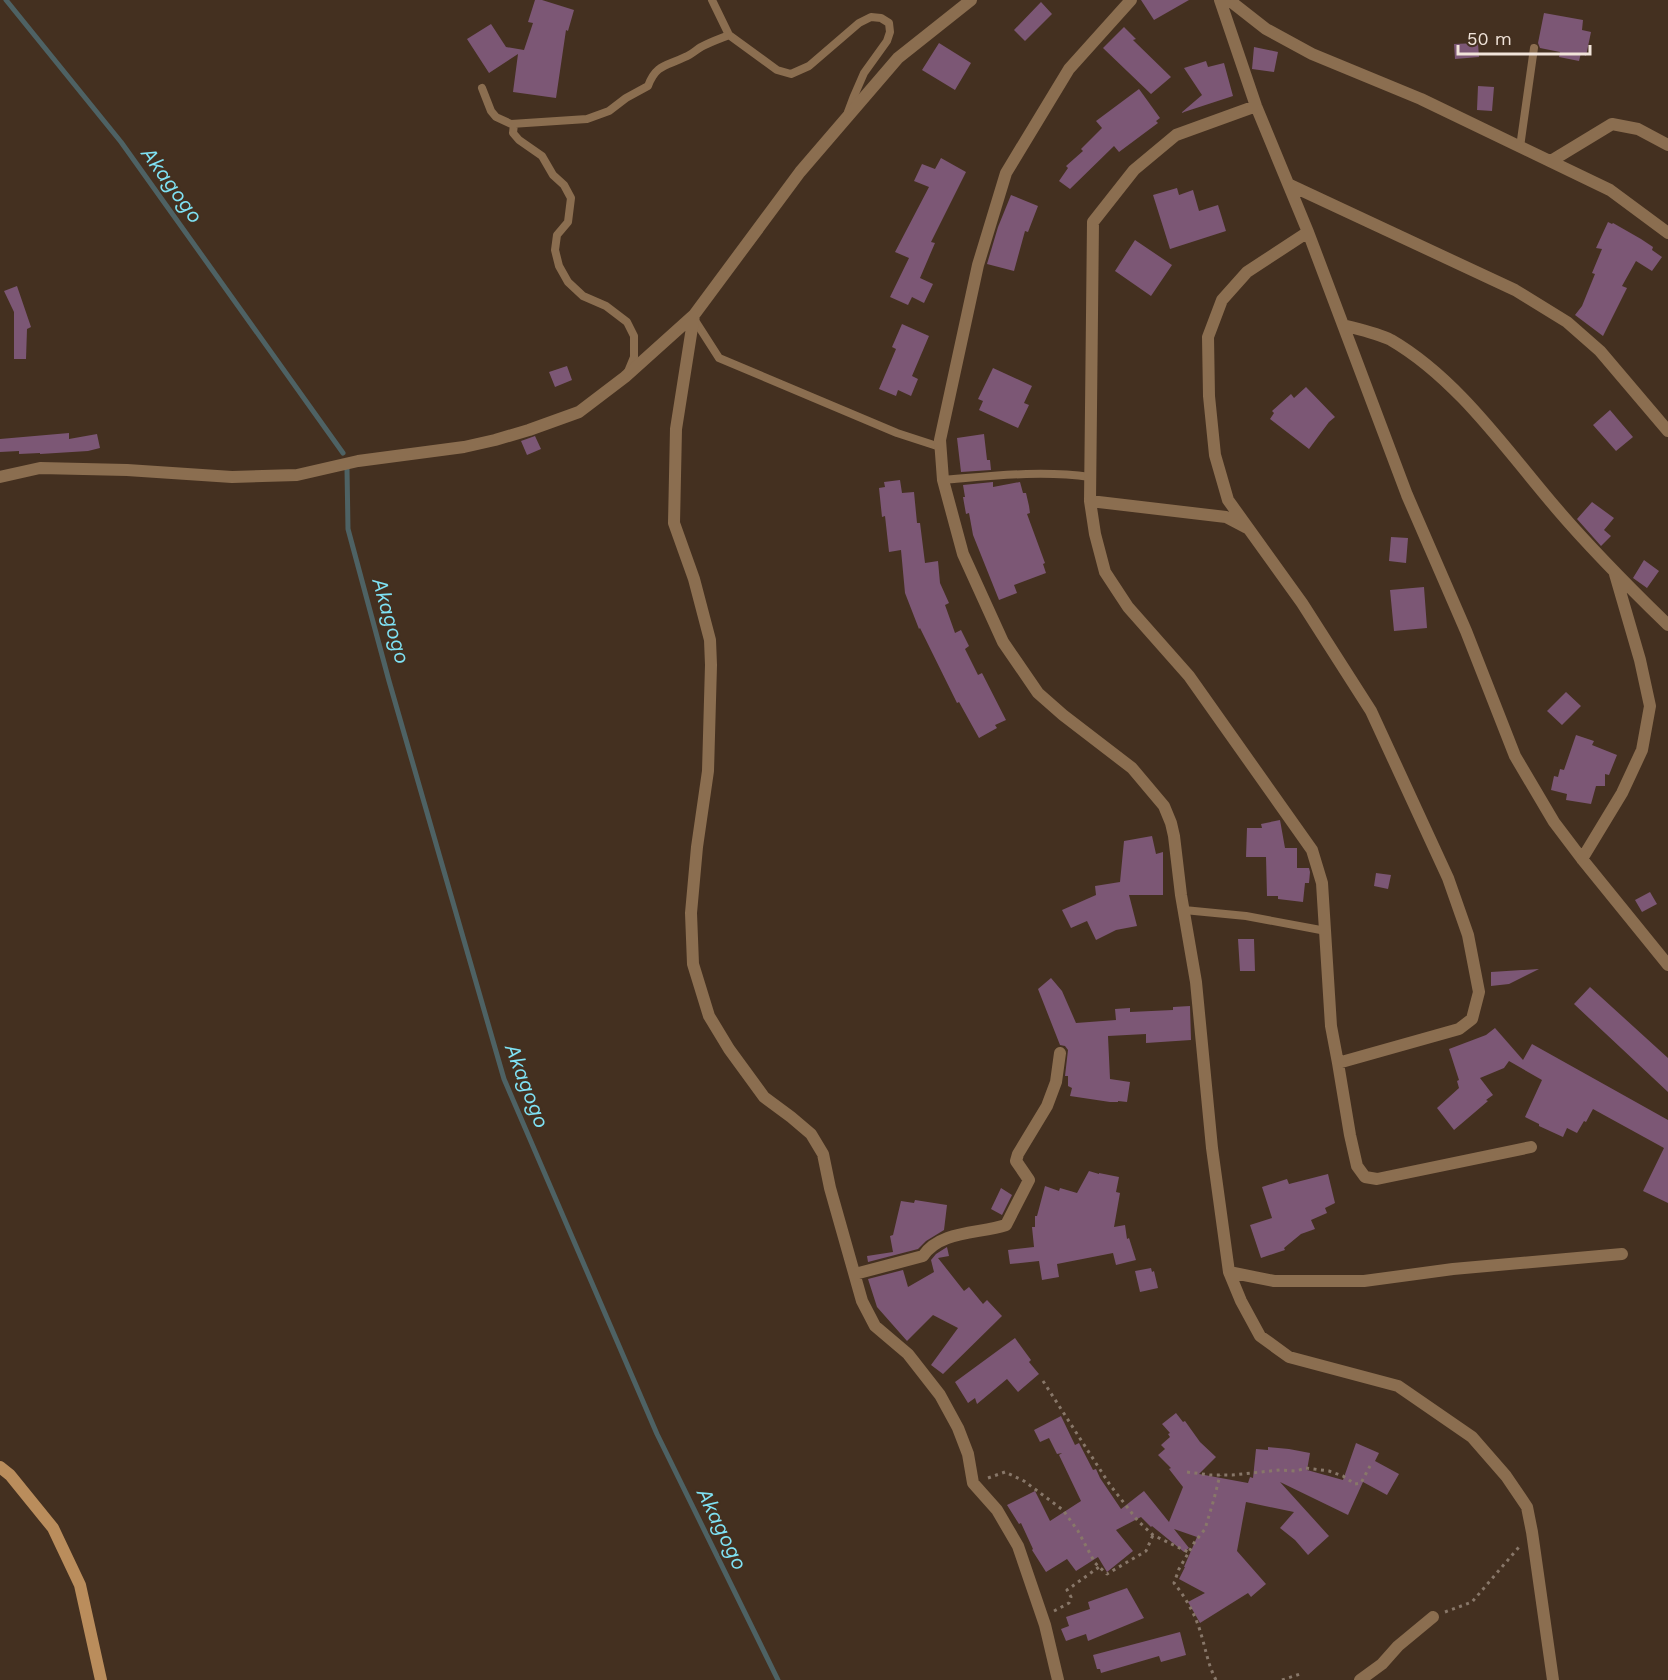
<svg xmlns="http://www.w3.org/2000/svg" width="1668" height="1680" font-family="'Work Sans',sans-serif">
  <style>
    .lines { fill: none; stroke-linecap: round; stroke-linejoin: round }
    .stream { stroke: #4e6264; stroke-width: 5 }
    .building { fill: #7c5775 }
    .path { stroke: #887769; stroke-width: 3; stroke-dasharray: 3 4.5; stroke-linecap: butt }
    .service { stroke: #8b6e50; stroke-width: 8 }
    .minor { stroke: #8b6e50; stroke-width: 12 }
    .secondary { stroke: #ba8d5c; stroke-width: 12 }
    .labels { text-anchor: middle; stroke-width: 4.5; stroke-linejoin: round; paint-order: stroke }
    .water-label { font-size: 21px; font-style: italic; fill: #7fe2f4; stroke: #443020 }
  </style>
  <rect width="100%" height="100%" fill="#443020"/>
  <g class="lines">
    <path class="stream" d="M6 0 121 142 343 453
      M347 469 348 529 389 681 504 1079 657 1434 778 1680"/>
  </g>
  <path class="building" d="M535 0H542L574 10 568 31 566 30 556 98 513 92 518 54 489 73 467 39 491 24 506 47 524 50 533 23 528 22Z
    M1141 0H1189L1154 20Z
    M1041 2 1052 14 1025 41 1014 30Z
    M1544 13 1583 20 1582 30 1591 32 1586 56 1581 53 1579 61 1559 57 1560 52 1540 48 1538 43Z
    M1124 27 1136 39 1133 40 1171 77 1151 94 1103 48Z
    M939 43 971 63 955 90 922 70Z
    M1478 43 1479 57 1455 59 1454 44Z
    M1254 47 1278 52 1274 72 1252 69Z
    M1206 61 1208 67 1224 63 1233 96 1181 113 1202 95 1184 68Z
    M1478 86 1494 87 1492 111 1477 110Z
    M1139 89 1160 118 1156 121 1158 123 1119 152 1114 146 1070 189 1059 181 1068 168 1066 166 1083 151 1081 149 1102 128 1096 121Z
    M941 158 966 172 931 242 935 243 920 278 933 284 924 303 912 297 908 305 890 297 909 258 895 252 929 187 914 181 922 164 935 169Z
    M1177 188 1179 195 1193 190 1199 211 1218 205 1226 231 1170 249 1153 195Z
    M1011 195 1038 206 1028 232 1025 231 1014 271 987 264 998 227Z
    M1608 222 1612 224 1613 223 1641 239 1653 247 1652 250 1662 257 1652 271 1636 261 1622 286 1627 288 1603 336 1575 315 1582 306 1595 274 1592 273 1602 249 1596 248Z
    M1135 240 1172 265 1151 296 1115 271Z
    M17 286 31 327 27 329 26 359H14V312L4 291Z
    M902 324 929 336 912 376 918 379 911 396 898 390 896 396 879 389 896 349 892 347Z
    M567 366 572 380 555 387 549 372Z
    M993 368 1032 386 1024 403 1029 405 1018 428 979 410 983 401 978 399Z
    M1306 387 1335 417 1329 422 1309 449 1270 419 1274 413 1272 411 1291 394 1294 398Z
    M1610 410 1633 437 1616 451 1593 425Z
    M69 433V439L97 434 100 448 88 451 40 454V453L19 454V451L0 452V439Z
    M984 434 987 460H990L991 470 961 472 957 438Z
    M535 436 541 449 527 455 521 441Z
    M900 480 902 493 914 492 917 523H920L925 563 938 561 940 583 949 603 945 605 955 633 961 630 969 646 965 649 978 675 982 673 1006 720 995 725 997 728 979 738 959 702 957 703 920 628 919 629 905 593 901 550 889 552 885 516 882 517 879 488 885 487 884 482Z
    M993 482V487L1020 482 1023 493H1026L1029 506 1030 513 1027 514 1045 563 1043 564 1046 573 1014 585 1017 593 999 600 973 535 969 513 966 514 963 497H965L963 485Z
    M1592 502 1614 518 1604 530 1611 536 1601 546 1577 519Z
    M1391 537 1408 538 1406 563 1389 561Z
    M1644 560 1659 571 1647 588 1633 578Z
    M1424 587 1427 628 1394 631 1390 590Z
    M1566 692 1581 706 1562 725 1547 711Z
    M1576 735 1594 741 1592 745 1617 755 1609 775 1605 774V786H1596L1591 804 1566 800 1567 794 1551 790 1554 776 1558 777 1560 769 1564 770Z
    M1280 820 1285 848H1297V868H1309L1310 872 1309 883H1305L1303 902 1278 899V896H1267L1266 857H1246L1247 828H1262L1261 824Z
    M1152 836 1156 854 1163 852V895H1129L1137 926 1116 930 1096 940 1087 921 1071 928 1062 910 1096 895 1095 886 1120 882 1124 841Z
    M1376 873 1391 875 1388 889 1374 886Z
    M1650 892 1657 904 1642 912 1635 900Z
    M1238 939H1254L1255 971H1240Z
    M1539 969 1509 984 1491 986V972Z
    M1051 978 1062 991 1076 1023 1116 1020 1115 1009 1130 1008V1012L1173 1010V1007L1190 1006 1191 1040 1146 1043V1034L1108 1036 1110 1079 1130 1082 1127 1102 1118 1101V1102H1110L1070 1096 1072 1088 1068 1086V1076H1065L1068 1050 1065 1046 1060 1045 1038 989Z
    M1590 987 1668 1058V1092L1574 1004Z
    M1495 1028 1523 1060 1532 1044 1668 1120V1203L1643 1191 1664 1148 1593 1109 1586 1122 1584 1121 1577 1133 1567 1128 1563 1137 1539 1126V1124L1525 1117 1542 1080 1509 1061 1504 1068 1480 1078 1493 1095 1486 1100 1488 1101 1454 1130 1437 1108 1459 1088 1457 1081 1459 1080 1449 1049 1486 1035Z
    M1089 1171 1099 1174V1173L1119 1177 1116 1192 1120 1193 1114 1227 1125 1225 1127 1239 1129 1238 1136 1260 1116 1265 1113 1253 1057 1264 1059 1277 1042 1280 1039 1261 1010 1264 1008 1250 1034 1247 1032 1227H1035V1216H1037L1045 1186 1059 1191 1060 1188 1077 1193Z
    M1328 1174 1335 1203 1325 1208 1327 1213 1311 1220 1315 1229 1301 1234 1284 1248 1285 1250 1261 1258 1250 1225 1272 1218 1262 1187 1287 1179 1289 1184Z
    M1001 1188 1012 1195 1002 1215 991 1209Z
    M915 1200 947 1205 944 1230 926 1241 918 1249 868 1262 867 1256 893 1252 890 1236 893 1235 901 1201 914 1203Z
    M947 1247 949 1256 938 1258 964 1291 969 1287 983 1304 987 1300 1002 1316 943 1374 931 1365 958 1328 933 1315 907 1341 877 1307 868 1279 903 1270 908 1287 934 1272 931 1260 936 1254Z
    M1151 1268 1152 1272 1154 1271 1158 1288 1140 1292 1135 1271Z
    M1015 1338 1031 1360 1029 1362 1039 1374 1018 1392 1007 1379 977 1404 975 1398 968 1403 955 1382Z
    M1176 1413 1183 1422 1185 1421 1200 1442 1216 1457 1199 1474 1248 1483 1250 1477 1253 1478 1256 1449 1268 1450V1447L1289 1449 1310 1453 1307 1470 1343 1480 1356 1443 1379 1453 1375 1461 1399 1474 1387 1495 1363 1482 1348 1515 1280 1482 1329 1536 1308 1555 1295 1540 1280 1528 1294 1512 1246 1502 1237 1551 1266 1584 1251 1597 1248 1593 1200 1623 1188 1602 1205 1593 1179 1579 1185 1567H1184L1197 1537 1174 1529 1189 1548 1184 1552 1152 1526 1151 1527 1141 1517 1116 1530 1133 1551 1107 1572 1098 1557 1076 1571 1067 1559 1046 1572 1032 1550 1033 1549 1021 1523 1019 1524 1007 1505 1035 1491 1050 1521 1081 1501 1059 1455 1062 1453 1057 1454 1049 1438 1040 1442 1034 1430 1061 1416 1075 1445 1079 1443 1093 1470 1096 1469 1100 1478 1121 1509 1144 1491 1169 1522 1183 1487 1169 1469 1171 1468 1158 1455 1165 1449 1161 1445 1170 1437 1168 1434 1170 1433 1162 1424Z
    M1127 1588 1144 1618 1088 1641 1086 1634 1066 1641 1061 1629 1069 1626 1066 1617 1090 1609 1088 1602Z
    M1180 1632 1186 1655 1161 1662 1159 1656 1101 1673 1100 1669H1097L1093 1655Z"/>
  <g class="lines">
    <path class="path" d="M1043 1381 1110 1485 1138 1521 1153 1535 1190 1553
      M1187 1472 1210 1475H1232L1280 1470 1296 1471 1306 1468 1329 1471 1343 1476 1355 1484 1361 1483 1370 1466
      M988 1478 1005 1472 1024 1481 1063 1510 1078 1531 1095 1563 1107 1574 1146 1551 1153 1535
      M1054 1611 1069 1603 1071 1597 1067 1590 1099 1567
      M1445 1612 1472 1602 1519 1547
      M1216 1680C1208 1665 1206 1650 1201 1634 1196 1616 1186 1598 1174 1583L1179 1569 1194 1543 1205 1529 1214 1499 1220 1475
      M1282 1680 1300 1674"/>
    <path class="service" d="M712 0 729 35 777 70 791 74 809 66 859 23 871 17 881 18 889 23 890 32 887 41 864 73 854 96 848 112
      M482 88 491 111 496 117 511 124 587 119 609 111 626 98 648 86C656 64 667 66 685 57 691 55 696 50 701 47 710 42 719 39 729 35
      M514 124 513 133 519 140 542 156 553 175 564 185 571 198 568 222 557 235 555 250 559 266 568 282 583 296 606 306 627 322 634 336V357L627 374
      M1520 147 1534 48
      M694 319 719 358 897 433 940 447
      M943 480C992 476 1041 470 1090 477
      M1184 910 1246 916 1326 931"/>
    <path class="minor" d="M1131 0 1069 69 1006 173 978 265 940 440 943 480 963 554 1003 642 1038 693 1063 715 1132 768 1164 806 1171 823 1174 836 1181 895 1196 982 1212 1148 1229 1272 1241 1301 1260 1336 1289 1357 1398 1386 1472 1437 1506 1476 1527 1507 1532 1532 1553 1680
      M1220 0 1256 106 1308 232 1407 495 1466 631 1515 756 1554 822 1582 859 1668 965
      M1229 0 1266 29 1312 54 1421 99 1610 190 1668 233
      M1256 106 1176 135 1134 170 1093 222 1090 501 1095 534 1105 572 1128 607 1189 676 1312 850 1322 883 1331 1026 1338 1063 1350 1135 1357 1166 1365 1177 1377 1179 1531 1147
      M1551 161 1612 124 1638 129 1668 145
      M1290 185 1515 290 1567 322 1600 351 1668 431
      M1308 232 1247 272 1222 300 1208 337 1209 396 1215 455 1228 500 1302 603 1371 711 1448 878 1468 935 1479 992 1472 1019 1459 1029 1338 1063
      M694 315 676 429 674 523 694 579 710 640 711 665 708 771 697 847 691 913 693 964 709 1016 729 1049 764 1097 791 1117 811 1134 823 1154 830 1188 862 1301 875 1326 908 1354 940 1395 958 1428 968 1454 973 1483 997 1510 1018 1546 1045 1625 1058 1680
      M1343 325C1358 329 1377 333 1391 340 1458 379 1507 451 1557 509 1592 550 1630 588 1668 625
      M0 477 40 468 127 470 232 477 297 475 358 461 464 447 495 440 529 430 579 412 625 377 694 315 800 172 898 58 971 0
      M1090 501 1226 517 1247 528
      M1582 859 1622 793 1642 750 1650 706 1640 660 1615 574
      M1229 1272 1274 1281H1364L1453 1269 1622 1254
      M855 1274 923 1256C940 1230 980 1234 1006 1225L1029 1180 1016 1161 1018 1154 1047 1106 1056 1082 1060 1053
      M1360 1680 1382 1664 1398 1646 1433 1617"/>
    <path class="secondary" d="M0 1467 10 1475 53 1528 80 1585 101 1680"/>
  </g>
  <g class="labels">
    <g class="water-label">
      <text transform="translate(172 185) rotate(54)" y="7">Akagogo</text>
      <text transform="translate(391 621) rotate(74)" y="7">Akagogo</text>
      <text transform="translate(527 1086) rotate(69)" y="7">Akagogo</text>
      <text transform="translate(722 1529) rotate(64)" y="7">Akagogo</text>
    </g>
  </g>
  <path d="M1458 45v9h132v-9" fill="none" stroke="#f1e4da" stroke-width="3"/>
  <text x="1467" y="45" font-size="18" fill="#f1e4da" stroke="#443020" stroke-width="4.5" paint-order="stroke">50 m</text>
</svg>
